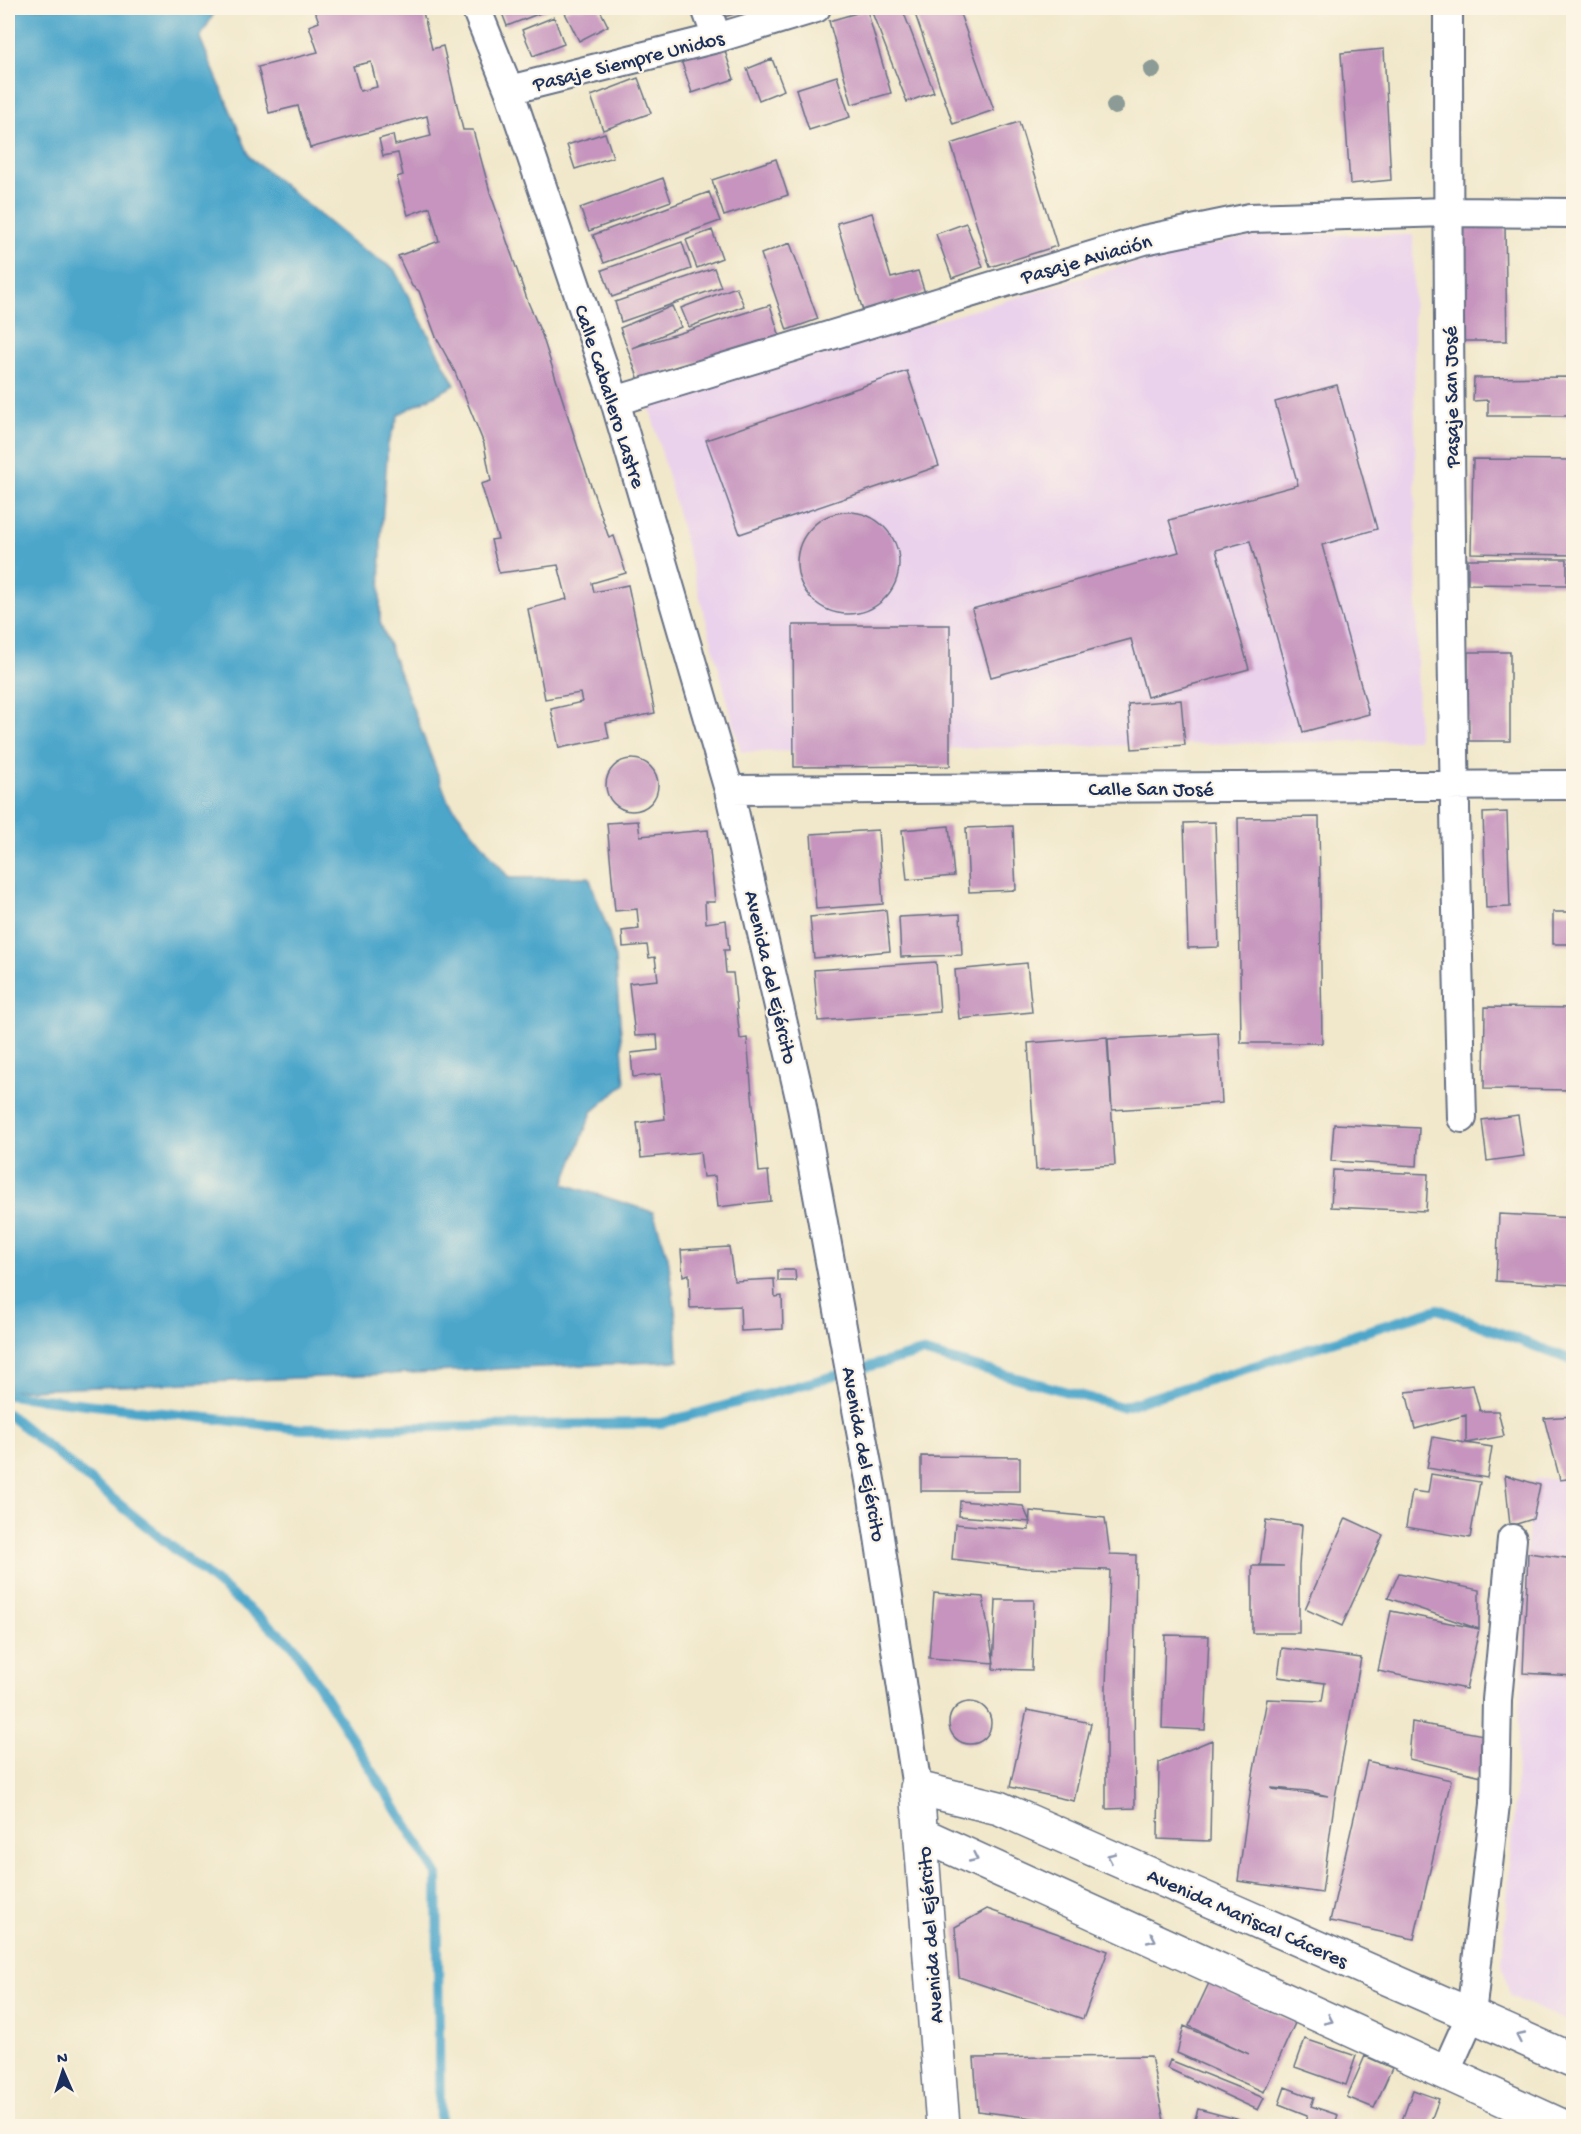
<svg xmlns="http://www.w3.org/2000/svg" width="1581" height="2134" font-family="'Gochi Hand',sans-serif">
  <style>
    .built { fill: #ead1ec }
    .water { fill: #4ca6ca; stroke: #346a94; stroke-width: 1.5 }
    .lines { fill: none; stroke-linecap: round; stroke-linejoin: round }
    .stream { stroke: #4ca6ca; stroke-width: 10 }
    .building { fill: #c694be; fill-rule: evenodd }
    .street-casing { stroke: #667084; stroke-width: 32 }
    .secondary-casing { stroke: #667084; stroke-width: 36 }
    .street { stroke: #fff; stroke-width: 28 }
    .secondary { stroke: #fff; stroke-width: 33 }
    .tree { fill: #8c9b95 }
    .oneway { stroke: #8d97ae }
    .labels { text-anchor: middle; stroke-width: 4.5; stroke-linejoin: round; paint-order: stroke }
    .street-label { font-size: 21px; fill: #1b2f5e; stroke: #fcf5e5 }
  </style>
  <rect width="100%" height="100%" fill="#fcf5e5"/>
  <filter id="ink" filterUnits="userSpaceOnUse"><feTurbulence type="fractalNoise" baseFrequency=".0167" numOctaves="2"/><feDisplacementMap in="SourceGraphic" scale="12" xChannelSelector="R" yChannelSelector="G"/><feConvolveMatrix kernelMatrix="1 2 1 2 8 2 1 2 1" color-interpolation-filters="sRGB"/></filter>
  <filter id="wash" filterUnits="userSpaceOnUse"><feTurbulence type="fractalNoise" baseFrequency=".008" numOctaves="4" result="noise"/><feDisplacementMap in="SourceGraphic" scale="24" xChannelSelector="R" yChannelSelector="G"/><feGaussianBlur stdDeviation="1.35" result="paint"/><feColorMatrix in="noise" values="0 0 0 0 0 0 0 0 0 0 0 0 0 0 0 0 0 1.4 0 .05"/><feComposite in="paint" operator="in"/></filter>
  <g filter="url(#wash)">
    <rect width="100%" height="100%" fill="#f1e8cb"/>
    <path class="built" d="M1264 234 1413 235 1418 740 741 752 649 405 1154 257Z
      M1535 1479H1573V2024L1510 1996 1502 1963 1516 1785 1527 1544Z"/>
    <path class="water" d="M8 8H217L200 38 250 157 355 244 394 269 455 385 399 414 388 444 381 537 380 622 448 801 509 878 589 877 609 933 615 959 625 1084 592 1112 564 1184 653 1212 668 1257 676 1317 678 1361 8 1391Z"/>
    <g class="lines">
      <path class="stream" d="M8 1395 302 1429 662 1423 922 1352 1122 1407 1438 1309 1574 1361
        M8 1414 293 1645 437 1874 440 2126"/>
    </g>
    <g id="blocks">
      <path class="building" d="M314 8H422L432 49 443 46 463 130H473L490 192 528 302 542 335 579 451 609 538 614 536 626 573 592 583 594 592 628 585 655 713 606 723 609 738 559 748 551 709 582 702 580 693 545 699 528 609 567 599 558 565 499 573 491 540 498 539 481 484 491 481 484 444 455 372 436 337 419 291 412 286 398 256 439 241 430 207 408 215 397 177 403 175 398 153 383 156 379 139 393 135 395 145 431 136 427 116 310 148 298 106 269 113 258 67 318 52 309 26 319 22ZM371 62 377 87 360 91 353 66Z
        M500 8H547L548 10 507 26Z
        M571 8H599L608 26 579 41 564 11Z
        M718 8H753L721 18Z
        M878 8H902L934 92 907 102 871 10Z
        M913 8H958L994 110 953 124Z
        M867 10 891 93 852 104 829 21Z
        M554 17 564 44 533 56 522 30Z
        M722 42 734 79 692 93 680 57Z
        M1384 49 1391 180 1350 184 1341 53Z
        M772 59 784 90 759 100 747 69Z
        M837 76 850 117 809 130 796 89Z
        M638 78 651 113 603 130 591 96Z
        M1019 122 1057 246 990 267 951 144Z
        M605 133 613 157 575 169 567 145Z
        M776 159 788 195 724 216 712 180Z
        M663 178 671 201 589 231 580 208Z
        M709 192 720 221 604 263 593 235Z
        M872 213 891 278 918 271 925 293 863 311 837 223Z
        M966 223 983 267 952 278 936 234Z
        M1459 227H1505L1507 341H1461Z
        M712 230 722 258 697 268 686 240Z
        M682 242 691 269 612 297 602 270Z
        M790 243 818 319 787 330 761 254Z
        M714 268 721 287 621 322 615 302Z
        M736 287 744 306 689 327 681 308Z
        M770 305 780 337 639 380 620 328 672 306 681 327 632 348Z
        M907 371 939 466 740 534 706 440Z
        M1574 377V416H1488V400L1473 401 1474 378Z
        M1337 385 1377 529 1322 545 1369 714 1303 732 1250 541 1216 550 1249 669 1147 697 1131 639 991 677 972 609 1179 552 1169 520 1298 485 1275 402Z
        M1473 459 1574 460V555L1471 553Z
        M797 563a51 51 0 1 1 102 0a51 51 0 1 1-102 0Z
        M1468 559H1567V585L1468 584Z
        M793 625H950V766L794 767Z
        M1468 652H1510V741H1467Z
        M1181 700 1185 745 1132 749 1128 704Z
        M606 785a26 26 0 1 1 52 0a26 26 0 1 1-52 0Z
        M1507 812 1510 907 1486 908 1483 813Z
        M1319 817 1322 1043H1241L1238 818Z
        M638 821 640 836 708 830 715 902H705L706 923 726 920 729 950H724L726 973H733L740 1039 747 1038 759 1172 768 1171 771 1201 718 1207 715 1176 703 1177 700 1152 641 1158 637 1123 665 1119 661 1074 633 1077 631 1053 658 1050 657 1035 635 1036 629 983 658 980 655 957 649 958 647 945 623 947 622 931 639 929 637 909 615 911 607 823Z
        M1215 822 1219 947 1188 948 1184 823Z
        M949 826 954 876 907 880 902 830Z
        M1013 826 1016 890 969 892 966 828Z
        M878 830 883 904 816 909 811 834Z
        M886 910 890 951 814 958 810 917Z
        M1553 912H1574V944H1553Z
        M960 914 962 955 901 957 899 917Z
        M936 962 940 1012 818 1021 814 970Z
        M1027 963 1032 1012 959 1019 955 970Z
        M1485 1007 1574 1008V1090L1484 1089Z
        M1218 1033 1222 1103 1112 1110 1108 1039Z
        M1107 1037 1115 1165 1036 1170 1028 1043Z
        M1518 1115 1524 1156 1487 1161 1482 1120Z
        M1334 1124 1419 1128 1417 1166 1331 1161Z
        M1333 1170 1428 1174 1426 1211 1331 1207Z
        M1499 1214 1574 1218V1285L1496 1281Z
        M729 1247 734 1281 774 1279 775 1297 782 1296 783 1329 741 1331 740 1306 690 1308 689 1274 683 1276 681 1250Z
        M778 1270H795L796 1281H778Z
        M1473 1385 1480 1411H1498L1504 1436 1466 1443 1492 1447 1487 1478 1427 1468 1433 1437 1466 1443V1415L1415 1429 1406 1392Z
        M1574 1416V1478L1560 1480 1544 1418Z
        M921 1456 1020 1457V1491H921Z
        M1431 1474 1480 1482 1470 1538 1406 1527 1412 1491 1428 1493Z
        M1505 1475 1540 1485 1533 1519 1510 1526Z
        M960 1501 1023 1506 1030 1522 959 1516Z
        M1030 1511 1105 1518 1110 1554 1136 1555 1134 1687 1135 1808 1106 1809V1686L1110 1570 1027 1568 952 1559 955 1524 1029 1530Z
        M1346 1518 1383 1535 1342 1626 1305 1609Z
        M1266 1520 1302 1525 1299 1566V1633H1252V1566H1284L1260 1565Z
        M1528 1553 1574 1559V1676L1523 1673Z
        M1399 1573 1479 1590V1629L1466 1689 1378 1671 1391 1611 1479 1629 1388 1598Z
        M934 1593 983 1597 994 1663 929 1658Z
        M996 1600H1034L1032 1670 993 1669Z
        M1165 1635 1209 1636 1205 1730 1162 1728Z
        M1282 1648 1361 1658 1335 1797 1322 1893 1238 1881 1251 1786 1267 1699 1322 1701 1325 1683 1278 1677ZM1272 1788 1307 1791 1328 1796 1272 1789Z
        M949 1723a21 21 0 1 1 42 0a21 21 0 1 1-42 0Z
        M1027 1710 1091 1723 1074 1801 1010 1787Z
        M1412 1722 1489 1736 1482 1776 1409 1759Z
        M1212 1740 1210 1841 1158 1839 1159 1762Z
        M1367 1761 1451 1780 1414 1939 1330 1921Z
        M987 1909 1108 1951 1083 2019 959 1977 955 1927Z
        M1209 1983 1295 2023 1264 2092 1177 2053 1184 2026 1249 2054 1189 2026Z
        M1305 2039 1356 2056 1346 2085 1295 2067Z
        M1151 2056 1165 2126H1096L978 2111 974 2058Z
        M1365 2056 1392 2068 1374 2108 1347 2097Z
        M1170 2060 1264 2098 1258 2110 1167 2068Z
        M1285 2087 1314 2098 1311 2106 1338 2115 1334 2126H1304L1307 2115 1279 2104Z
        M1413 2090 1439 2099 1429 2126H1400Z
        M1198 2109 1263 2126H1193Z"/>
    </g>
  </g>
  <g filter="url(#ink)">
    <use href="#blocks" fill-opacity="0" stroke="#667084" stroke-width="1.5"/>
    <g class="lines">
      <defs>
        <path id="street" d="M476 8 509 90 615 401 729 790 801 1102 873 1497 917 1788
          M706 8 717 38
          M1448 8C1448 378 1452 748 1462 1118
          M509 90 717 38 816 8
          M615 401 1144 240 1250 218 1448 212 1574 213
          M729 790 1574 785
          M1445 2073 1471 2015 1495 1804 1497 1700 1512 1539"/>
        <path id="secondary" d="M921 1834 1562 2126
          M943 2126 917 1788 999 1808 1471 2015 1574 2061"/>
      </defs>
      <use href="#street" class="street-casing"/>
      <use href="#secondary" class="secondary-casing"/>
      <use href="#street" class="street"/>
      <use href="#secondary" class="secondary"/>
    </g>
    <g class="tree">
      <circle cx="1152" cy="70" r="9"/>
      <circle cx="1115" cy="106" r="9"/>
    </g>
    <defs><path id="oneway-chevron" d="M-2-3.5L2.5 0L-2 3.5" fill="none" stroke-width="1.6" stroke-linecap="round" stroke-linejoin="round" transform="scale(1.5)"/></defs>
    <g class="oneway">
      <use href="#oneway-chevron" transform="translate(1111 1857) rotate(-156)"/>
      <use href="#oneway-chevron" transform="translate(974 1858) rotate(25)"/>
      <use href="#oneway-chevron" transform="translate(1152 1939) rotate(25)"/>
      <use href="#oneway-chevron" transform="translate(1329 2020) rotate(25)"/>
      <use href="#oneway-chevron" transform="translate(1520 2037) rotate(-155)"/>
    </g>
  </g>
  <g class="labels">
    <g class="street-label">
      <text transform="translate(628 60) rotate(-14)" y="7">Pasaje Siempre Unidos</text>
      <text transform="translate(1086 258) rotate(-16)" y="7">Pasaje Aviación</text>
      <text transform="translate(611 396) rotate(72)" y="7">Calle Caballero Lastre</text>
      <text transform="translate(1450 397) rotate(-91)" y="7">Pasaje San José</text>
      <text x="1151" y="795">Calle San José</text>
      <text transform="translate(772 977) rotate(77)" y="7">Avenida del Ejército</text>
      <text transform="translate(865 1454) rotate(80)" y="7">Avenida del Ejército</text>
      <text transform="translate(1248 1917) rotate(24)" y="7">Avenida Mariscal Cáceres</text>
      <text transform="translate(929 1935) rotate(-94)" y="7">Avenida del Ejército</text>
    </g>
  </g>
  <rect width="1581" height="2134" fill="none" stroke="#fcf5e5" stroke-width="30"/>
  <g transform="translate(63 2071) rotate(357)" stroke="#fcf5e5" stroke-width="4.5" paint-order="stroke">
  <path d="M0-4.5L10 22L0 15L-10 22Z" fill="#1b2f5e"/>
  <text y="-9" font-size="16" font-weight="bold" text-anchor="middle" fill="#1b2f5e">N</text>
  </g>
</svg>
